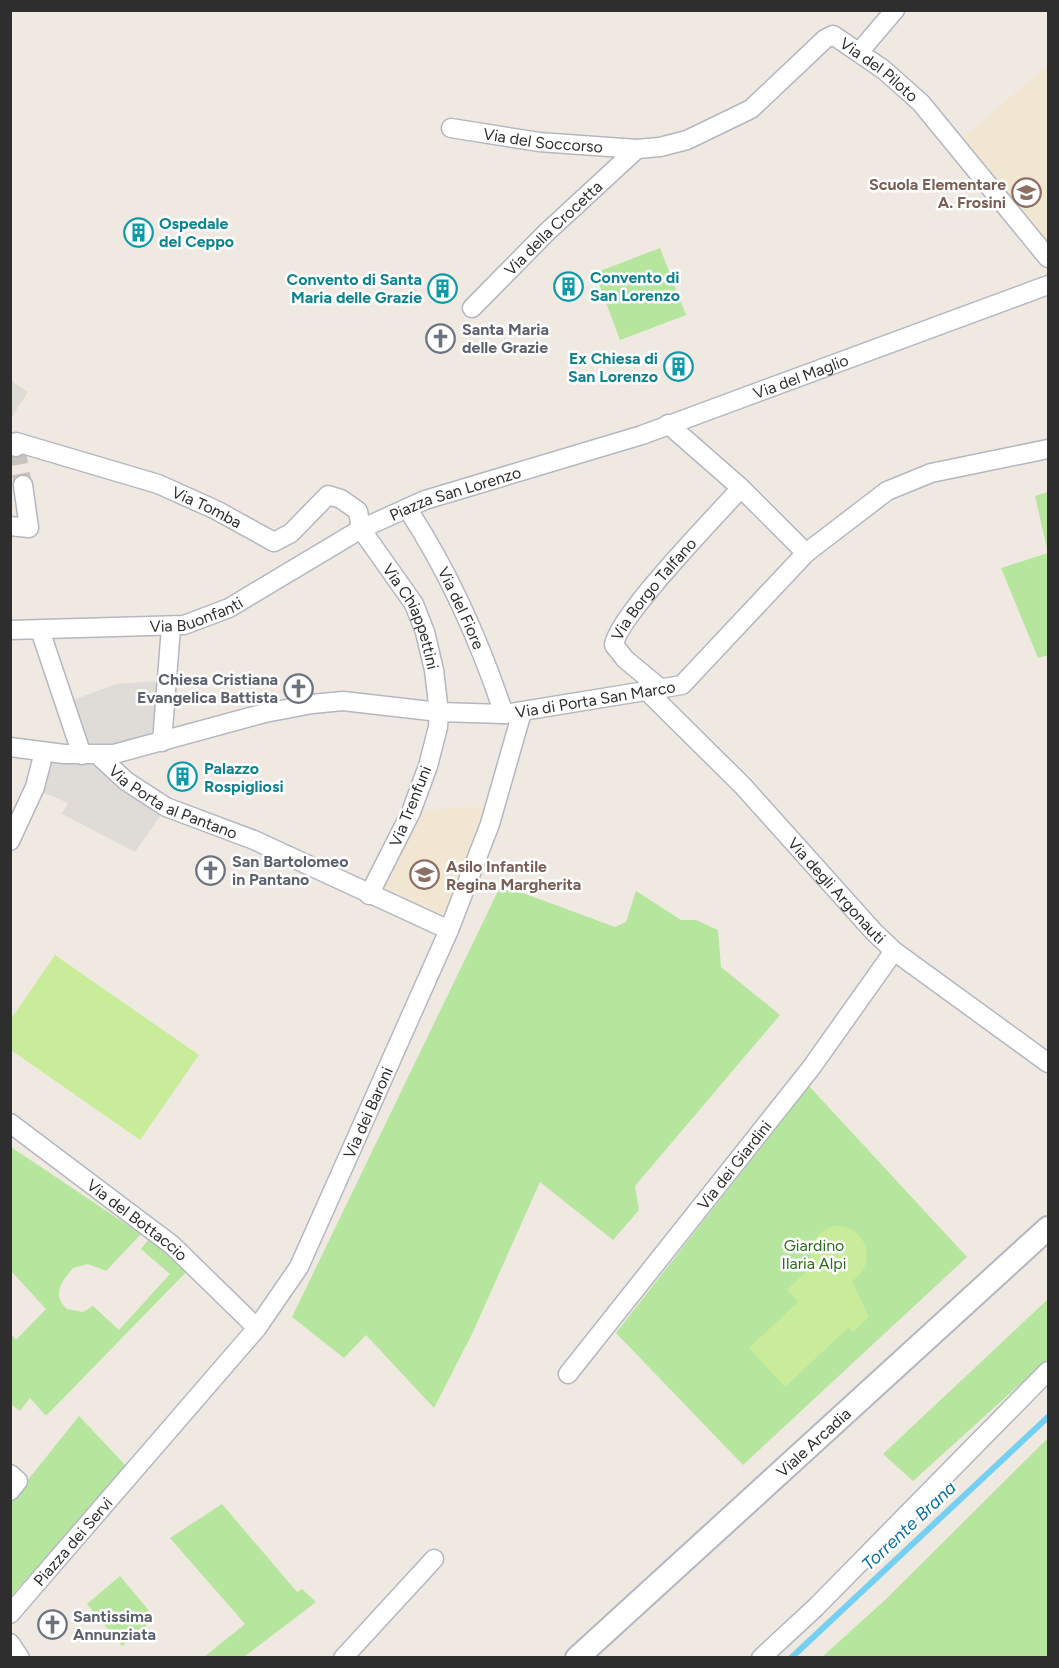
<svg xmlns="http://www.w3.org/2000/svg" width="1059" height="1668" font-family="Figtree,sans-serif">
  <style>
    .education { fill: #f0e6d1 }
    .green { fill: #b6e59e }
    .pitch { fill: #c9ec9a }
    .plaza { fill: #dfdcd8 }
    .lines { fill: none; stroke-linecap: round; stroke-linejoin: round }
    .stream { stroke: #75cff0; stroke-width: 6 }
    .minor-tunnel { stroke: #c8c4bd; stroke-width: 18; stroke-dasharray: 18 9; stroke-linecap: butt }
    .minor-casing { stroke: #b4b7c1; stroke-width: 21 }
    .tertiary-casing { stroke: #b4b7c1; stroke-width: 26 }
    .minor { stroke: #fff; stroke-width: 18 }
    .tertiary { stroke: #fff; stroke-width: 22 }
    .labels { text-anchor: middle; stroke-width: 5; stroke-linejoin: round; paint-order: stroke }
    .street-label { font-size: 16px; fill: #2e2e2e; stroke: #fff }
    .education-label { font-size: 16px; font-weight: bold; fill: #785e54; stroke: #fff; text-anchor: end }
    .culture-label { font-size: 16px; font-weight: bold; fill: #0d838f; stroke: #fff; text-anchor: start }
    .worship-label { font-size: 16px; font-weight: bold; fill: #5b616d; stroke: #fff; text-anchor: start }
    .park-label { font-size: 16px; fill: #2c6e1b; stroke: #fff }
    .water-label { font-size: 18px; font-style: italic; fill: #0d6fa3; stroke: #fff }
  </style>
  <rect width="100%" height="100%" fill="#efe9e1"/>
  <path class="education" d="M1048 65V247L961 139Z
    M478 807 490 810 442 921 379 893 419 810Z"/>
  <path class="green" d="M660 248 686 315 620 340 595 273Z
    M1048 492V655L1038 658 1001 568 1048 553 1035 496Z
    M501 885 615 927 626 922 636 891 681 920H696L718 930 721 967 780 1015 635 1186 639 1210 613 1240 540 1182 472 1334 434 1408 366 1335 344 1358 292 1317Z
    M809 1086 967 1257 743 1465 616 1333Z
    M11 1147 141 1234 106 1271 88 1264 73 1268C62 1281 51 1295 67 1309L83 1312 93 1306 119 1330 170 1274 141 1249 149 1239 189 1269 46 1416 30 1398 20 1411 11 1404V1334L16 1340 46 1309 11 1271Z
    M1048 1299V1359L913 1481 883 1454Z
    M79 1416 127 1467 11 1596V1501Z
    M1048 1438V1657H822L884 1601Z
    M222 1504 297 1592 302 1589 316 1602 244 1657H204L245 1624 170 1538Z
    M120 1576 155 1618 122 1646 87 1604Z"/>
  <path class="pitch" d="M55 955 199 1055 140 1140 11 1050V1019Z
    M835 1226C867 1225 879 1264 852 1281L869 1317 853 1332 848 1328 785 1387 749 1348 798 1302 787 1290 813 1265C806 1247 816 1231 835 1226Z"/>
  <path class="plaza" d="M11 381 28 392 11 418Z
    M159 681 155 725 149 736 143 739 94 747 88 744 73 700 116 684Z
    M49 758 94 763 163 812 135 852 62 814 68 803 42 792Z"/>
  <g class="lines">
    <path class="stream" d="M791 1658 1048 1417"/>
    <path class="minor-tunnel" d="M16 447 23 485"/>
    <defs>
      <g id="minor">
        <path d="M860 51 895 10"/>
        <path id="s1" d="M451 128 539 142 637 149 660 147 687 140 751 109 825 39 833 35 884 70 921 103 1048 258"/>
        <path id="s2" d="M472 308 547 232 637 149"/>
        <path d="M668 424 741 488 806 553"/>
        <path id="s3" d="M16 447V442L158 484 216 510 274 542 291 533 328 495 341 499 358 511 361 529 414 604 425 632 434 670 439 712 438 727 428 766 411 812 369 895"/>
        <path id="s4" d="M407 508C449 572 480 642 504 714"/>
        <path d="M10 526 29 528 23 485"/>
        <path id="s5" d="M10 630 184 625 229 608 361 529 425 500 642 435 1048 285"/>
        <path d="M40 630 82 755"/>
        <path id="s6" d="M661 689 625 659 614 645C617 617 717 515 741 488"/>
        <path id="s7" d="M648 692 743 786 874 932 894 951 1048 1063"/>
        <path d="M162 742 171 627"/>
        <path id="s8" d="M10 747 64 754H114L265 713 312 704 343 701 439 712 504 714 682 685 806 553 887 491 931 473 1048 449"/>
        <path id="s9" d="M98 755 126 781 166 807 254 840 449 930"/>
        <path d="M10 841 35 787 44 752"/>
        <path id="s10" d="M10 1123 172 1245 257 1328"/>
        <path id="s11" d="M568 1374 811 1068 894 951"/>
        <path d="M10 1474 18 1481 10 1491"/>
        <path id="s12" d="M10 1614 257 1328 299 1267 449 930 490 824 522 712"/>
        <path d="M10 1643 20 1658"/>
        <path d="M343 1658 434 1559"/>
        <path d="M761 1658 816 1607 1048 1371"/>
      </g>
      <g id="tertiary">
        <path id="s13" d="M577 1658 1048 1228"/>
      </g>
    </defs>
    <use href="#minor" class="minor-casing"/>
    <use href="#tertiary" class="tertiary-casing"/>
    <use href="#minor" class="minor"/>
    <use href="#tertiary" class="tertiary"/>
  </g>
  <defs>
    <symbol id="school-ring" viewBox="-11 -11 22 22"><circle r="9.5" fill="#fff" stroke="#8d6e63" stroke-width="1.5"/><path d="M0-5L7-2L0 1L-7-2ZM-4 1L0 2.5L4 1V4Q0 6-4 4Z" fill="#8d6e63"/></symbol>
    <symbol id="building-ring" viewBox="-11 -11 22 22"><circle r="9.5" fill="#fff" stroke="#0f9aa8" stroke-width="1.5"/><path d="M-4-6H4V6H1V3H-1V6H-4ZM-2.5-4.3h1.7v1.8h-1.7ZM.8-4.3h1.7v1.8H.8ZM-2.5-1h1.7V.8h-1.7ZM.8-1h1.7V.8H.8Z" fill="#0f9aa8"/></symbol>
    <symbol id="church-ring" viewBox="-11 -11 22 22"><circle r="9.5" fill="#fff" stroke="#6b7280" stroke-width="1.5"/><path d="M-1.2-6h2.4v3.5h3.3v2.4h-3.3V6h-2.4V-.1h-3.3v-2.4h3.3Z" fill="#6b7280"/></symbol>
  </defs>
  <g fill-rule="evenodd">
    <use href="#school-ring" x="1010" y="176" width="33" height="33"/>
    <use href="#building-ring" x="122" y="216" width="33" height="33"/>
    <use href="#building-ring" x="552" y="270" width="33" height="33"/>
    <use href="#building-ring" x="426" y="272" width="33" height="33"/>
    <use href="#church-ring" x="424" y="322" width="33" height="33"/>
    <use href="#building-ring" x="662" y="350" width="33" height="33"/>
    <use href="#church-ring" x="282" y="672" width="33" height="33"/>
    <use href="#building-ring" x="166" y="760" width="33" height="33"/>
    <use href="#church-ring" x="194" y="854" width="33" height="33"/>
    <use href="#school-ring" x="408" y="858" width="33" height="33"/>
    <use href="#church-ring" x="36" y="1608" width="33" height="33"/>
  </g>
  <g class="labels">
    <g class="street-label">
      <text dy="6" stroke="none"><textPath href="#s1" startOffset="478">Via del Piloto</textPath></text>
      <text dy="6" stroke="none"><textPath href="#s1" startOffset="93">Via del Soccorso</textPath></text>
      <text dy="6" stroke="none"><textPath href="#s2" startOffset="114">Via della Crocetta</textPath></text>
      <text dy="6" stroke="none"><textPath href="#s5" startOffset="842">Via del Maglio</textPath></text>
      <text dy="6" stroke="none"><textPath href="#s5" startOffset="477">Piazza San Lorenzo</textPath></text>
      <text dy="6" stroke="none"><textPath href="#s3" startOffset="207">Via Tomba</textPath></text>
      <text dy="6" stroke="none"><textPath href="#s6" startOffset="134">Via Borgo Talfano</textPath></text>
      <text dy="6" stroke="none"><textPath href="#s4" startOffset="114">Via del Fiore</textPath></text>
      <text dy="6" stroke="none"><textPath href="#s5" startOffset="188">Via Buonfanti</textPath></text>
      <text dy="6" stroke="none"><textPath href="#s3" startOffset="510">Via Chiappettini</textPath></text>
      <text dy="6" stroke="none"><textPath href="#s8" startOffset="594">Via di Porta San Marco</textPath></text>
      <text dy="6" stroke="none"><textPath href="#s9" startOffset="90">Via Porta al Pantano</textPath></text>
      <text transform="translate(410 806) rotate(-68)" y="6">Via Trenfuni</text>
      <text dy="6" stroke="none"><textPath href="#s7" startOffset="274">Via degli Argonauti</textPath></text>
      <text dy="6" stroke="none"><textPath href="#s12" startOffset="621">Via dei Baroni</textPath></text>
      <text dy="6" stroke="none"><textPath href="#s11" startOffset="267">Via dei Giardini</textPath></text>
      <text dy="6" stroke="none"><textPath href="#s10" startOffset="160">Via del Bottaccio</textPath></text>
      <text dy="6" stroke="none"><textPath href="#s13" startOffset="320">Viale Arcadia</textPath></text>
      <text dy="6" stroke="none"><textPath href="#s12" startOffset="96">Piazza dei Servi</textPath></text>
    </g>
    <g class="education-label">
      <text x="1006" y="190">Scuola Elementare<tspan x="1006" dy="18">A. Frosini</tspan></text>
      <text x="446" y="872" text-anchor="start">Asilo Infantile<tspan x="446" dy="18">Regina Margherita</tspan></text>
    </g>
    <g class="culture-label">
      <text x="159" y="229">Ospedale<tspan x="159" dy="18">del Ceppo</tspan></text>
      <text x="590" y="283">Convento di<tspan x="590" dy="18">San Lorenzo</tspan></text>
      <text x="422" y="285" text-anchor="end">Convento di Santa<tspan x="422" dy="18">Maria delle Grazie</tspan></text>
      <text x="658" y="364" text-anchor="end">Ex Chiesa di<tspan x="658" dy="18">San Lorenzo</tspan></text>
      <text x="204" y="774">Palazzo<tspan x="204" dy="18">Rospigliosi</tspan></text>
    </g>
    <g class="worship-label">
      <text x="462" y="335">Santa Maria<tspan x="462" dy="18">delle Grazie</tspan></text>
      <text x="278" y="685" text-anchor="end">Chiesa Cristiana<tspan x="278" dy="18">Evangelica Battista</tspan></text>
      <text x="232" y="867">San Bartolomeo<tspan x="232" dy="18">in Pantano</tspan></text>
      <text x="73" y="1622">Santissima<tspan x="73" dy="18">Annunziata</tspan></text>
    </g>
    <g class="park-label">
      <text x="814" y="1251">Giardino<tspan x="814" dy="18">Ilaria Alpi</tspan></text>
    </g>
    <g class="water-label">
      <text transform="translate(909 1526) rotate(-43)" y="6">Torrente Brana</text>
    </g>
  </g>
  <rect width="1059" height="1668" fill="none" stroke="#2e2e2e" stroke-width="24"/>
</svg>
